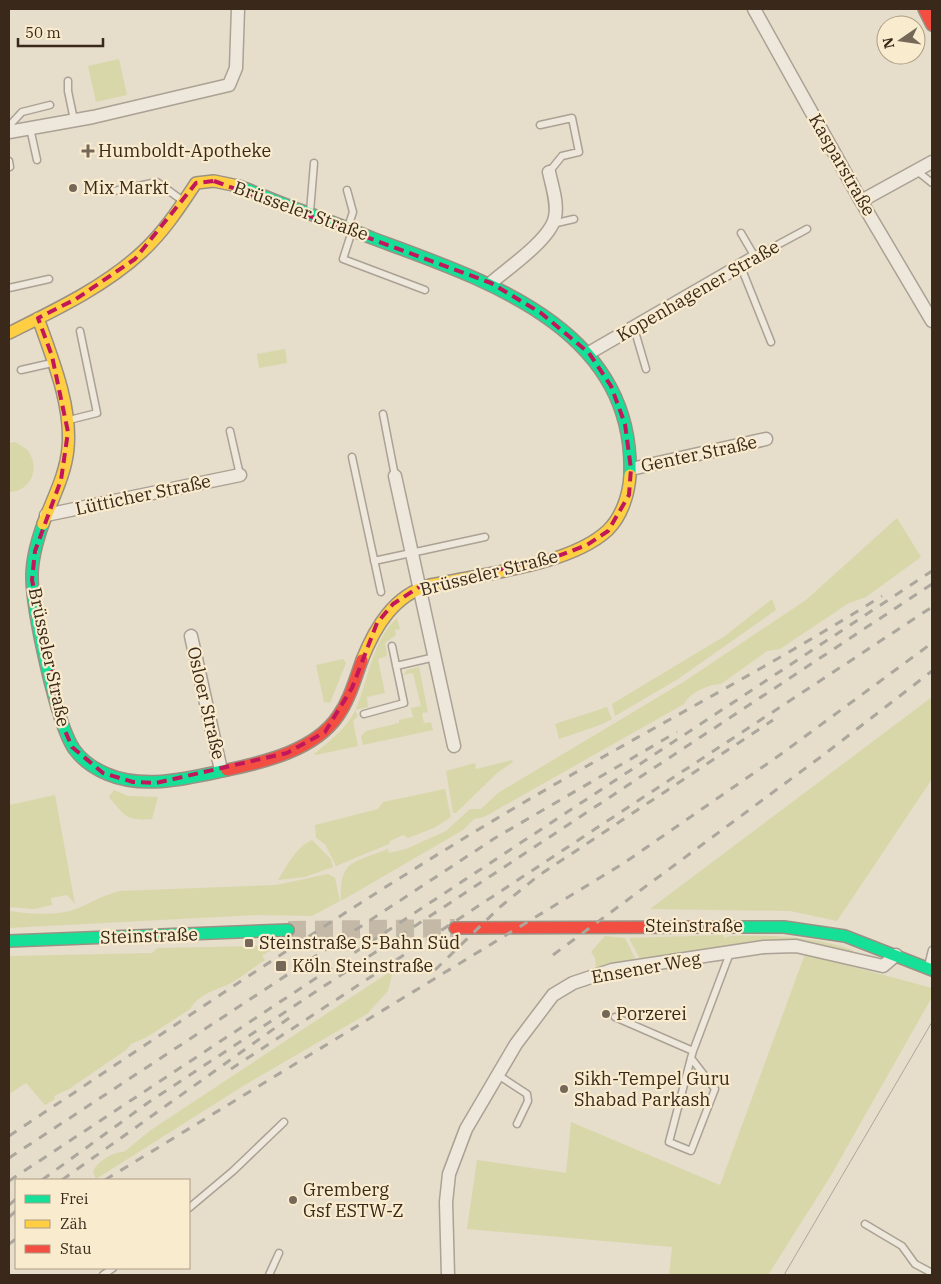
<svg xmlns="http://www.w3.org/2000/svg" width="941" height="1284" font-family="'IBM Plex Serif',serif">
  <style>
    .green { fill: #d8d7aa }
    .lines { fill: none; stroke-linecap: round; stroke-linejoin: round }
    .secondary-tunnel { stroke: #c4b9a7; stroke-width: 18; stroke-dasharray: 18 9; stroke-linecap: butt }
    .lane-casing { stroke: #aba194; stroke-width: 9 }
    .street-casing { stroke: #aba194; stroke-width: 15 }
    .fast-casing { stroke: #9a9183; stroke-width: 14 }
    .slow-casing { stroke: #9a9183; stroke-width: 14 }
    .jam-casing { stroke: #9a9183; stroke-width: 14 }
    .lane { stroke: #eee7dc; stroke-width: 6 }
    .street { stroke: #eee7dc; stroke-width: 12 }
    .fast { stroke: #16e098; stroke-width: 11 }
    .slow { stroke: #ffcf43; stroke-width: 11 }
    .jam { stroke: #f24e42; stroke-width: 11 }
    .tram { stroke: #aca79d; stroke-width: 1 }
    .rail { stroke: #aca79d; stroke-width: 3; stroke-dasharray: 9 9; stroke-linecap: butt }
    .marked { fill: none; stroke: #c2185b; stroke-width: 4; stroke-dasharray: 10 6; stroke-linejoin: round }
    .poi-dot { fill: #766858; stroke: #f9ebcd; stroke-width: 2 }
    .labels { text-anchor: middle; stroke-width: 4.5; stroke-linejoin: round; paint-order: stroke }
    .poi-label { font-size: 18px; fill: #3a291b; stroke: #f9ebcd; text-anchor: start }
    .street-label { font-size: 18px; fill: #3a291b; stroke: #f9ebcd }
  </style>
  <rect width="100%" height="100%" fill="#e6ddca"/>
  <path class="green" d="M119 59 127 95 96 102 88 66Z
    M285 349 287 363 259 368 257 354Z
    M15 442C19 445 25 447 28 451 41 469 30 492 9 492V443Z
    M897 518 921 557 866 597 849 603 780 649 767 651 721 684C708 684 690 693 684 704L484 817 474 819 463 830 341 901C339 859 354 863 388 849L389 853 406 849 446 831 470 809H481L498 793 685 681 806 600Z
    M772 599 776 610 678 679 615 716 612 704 725 636Z
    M397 618 400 629 395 630 396 635 385 643 387 656 378 659 385 693 367 697 368 707 355 710 358 716 353 721 358 746 316 755 314 754C330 741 347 728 356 709 368 680 373 639 397 618Z
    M343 659 346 663 330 703 324 702 316 665Z
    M419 667 428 712 422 713 424 723 431 722 433 730 363 745 361 736 366 731 399 723V720L413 717 411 708 421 706 413 673 403 675 407 670Z
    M932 697V779L837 921 790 911 650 909Z
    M607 707 612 719 600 725 559 739 555 724Z
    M512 760 513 762 497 773 456 813H453L446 771 475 763 476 769Z
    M445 789 451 817 434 828 408 838 403 835 390 841 389 844 336 866 325 844 316 838 315 825 378 809 383 802Z
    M114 790 128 796 158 797 152 819C126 821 125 816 109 797Z
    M55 795 75 904 67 895 51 898 52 905 34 909 9 907V805Z
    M312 840 331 859 333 867 305 877 278 880C287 866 296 847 312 840Z
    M328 874 335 878 340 901 312 916 256 915 9 928V911C29 914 56 916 76 909 91 903 103 895 120 891L276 885Z
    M723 935 724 938 730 936C773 935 812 936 853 950L852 954 824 947 642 963 629 938Z
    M605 936 625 938 638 964 596 968 595 958 591 952Z
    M275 942 281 943 262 956 265 960C252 968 239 980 225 986 212 991 198 995 190 1009L147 1037 131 1044 126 1050 69 1089 54 1096 55 1099 45 1105 26 1083 9 1094V956L152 953 157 948 260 946Z
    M805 954 932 988V997L830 1177 768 1275H669L672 1247 467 1229 477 1160 566 1173 571 1122 720 1185Z
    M388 973 392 974 388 991 367 1014 243 1086 96 1179 93 1172C96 1162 114 1151 124 1152L151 1130Z"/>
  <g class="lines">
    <path class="secondary-tunnel" d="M288 930 455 928"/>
    <defs>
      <path id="lane" d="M68 81V91L74 120
        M540 125 572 118 579 152 562 156 549 172
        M9 126 22 112 50 105
        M30 128 37 160
        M9 161 10 167
        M917 171 932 183
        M347 190 353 212 348 227
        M114 191 157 182 183 201
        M310 212 314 163
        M552 224 574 219
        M352 231 343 259 425 290
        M741 233 755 257 807 229
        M741 267 771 342
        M9 288 49 279
        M634 328 646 369
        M21 370 52 363
        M383 414 395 476
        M69 420 97 413 80 331
        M230 431 240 475
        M352 457 381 592
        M374 561 485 537
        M396 666 435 657
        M364 714 404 703 392 646
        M928 966 932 950
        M615 1017 693 1051
        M691 1058 715 1089 691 1151 669 1142 691 1058 693 1051 730 953
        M498 1075 527 1094 528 1101 517 1124
        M189 1208 233 1171 284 1122
        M865 1224 902 1246 915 1264 932 1273
        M103 1275 113 1268
        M269 1275 279 1253"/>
      <path id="street" d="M754 9 861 201 932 321
        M9 132 93 117 229 85 236 68 238 9
        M861 201 932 162
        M491 283C508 268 551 239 555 217 558 203 552 186 549 172
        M589 353 755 257
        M631 469 766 439
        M395 476 454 746
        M46 515 240 475
        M191 636 221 770
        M448 1275 446 1202 449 1174 466 1129 516 1044 553 995 573 983 612 970 764 947 796 946 883 966 896 955"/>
      <path id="fast" d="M238 186C253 191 268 198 284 204 313 215 343 226 372 238 485 280 635 327 630 475
        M43 524C37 541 32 558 32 576 32 610 56 722 74 749 82 760 95 769 107 774 144 790 189 778 227 770
        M706 927H784L845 936 932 970
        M9 941 288 930"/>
      <path id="slow" d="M38 318C52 358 72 405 68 448 66 474 52 500 43 524
        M9 333C55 310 104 287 142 252 164 232 180 207 196 183L214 181 238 186
        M362 660C375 627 394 595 430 585 480 574 570 566 608 530 622 516 629 494 630 475"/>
      <path id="jam" d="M924 9 932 25
        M227 770C265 762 315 750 338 716 350 699 355 679 362 660
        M455 928 706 927"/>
    </defs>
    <use href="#lane" class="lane-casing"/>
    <use href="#street" class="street-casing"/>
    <use href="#fast" class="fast-casing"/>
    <use href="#slow" class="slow-casing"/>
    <use href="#jam" class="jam-casing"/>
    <use href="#lane" class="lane"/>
    <use href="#street" class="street"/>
    <use href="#fast" class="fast"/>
    <use href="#slow" class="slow"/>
    <use href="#jam" class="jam"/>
    <path class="tram" d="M784 1275 932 1022"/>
    <path class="rail" d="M553 955 822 756 932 671
      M435 970 500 907 538 876 773 720
      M231 1069 932 607
      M9 1136C175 1026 339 912 511 810 634 737 761 672 882 596
      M9 1158 495 838 677 732
      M42 1180 149 1102 932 584
      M62 1180 296 1013
      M105 1180 624 863 777 757 932 643
      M9 1181 932 571
      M9 1205 16 1199
      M9 1217 16 1211
      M9 1244 16 1239"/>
  </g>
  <path class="marked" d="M214 181 491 283 541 313 589 353 611 386 625 424 631 469 629 495 608 531 587 545 553 558 419 587 393 604 377 623 352 688 325 732 287 753 156 783 133 782 103 773 72 747 63 726 32 580 35 551 61 480 68 432 52 356 38 318 76 299 135 259 196 183Z"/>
  <g class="poi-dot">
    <path d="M85.5 143.5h5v5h5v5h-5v5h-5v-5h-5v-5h5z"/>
    <circle cx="73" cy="188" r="5"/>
    <rect x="244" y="938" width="10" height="10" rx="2.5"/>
    <rect x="275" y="960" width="12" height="12" rx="2.5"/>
    <circle cx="606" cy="1014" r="5"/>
    <circle cx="564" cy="1089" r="5"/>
    <circle cx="293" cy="1200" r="5"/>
  </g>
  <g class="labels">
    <g class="poi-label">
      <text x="98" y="157">Humboldt-Apotheke</text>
      <text x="83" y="194">Mix Markt</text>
      <text x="259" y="949">Steinstraße S-Bahn Süd</text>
      <text x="292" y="972">Köln Steinstraße</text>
      <text x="616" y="1020">Porzerei</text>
      <text x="574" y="1085">Sikh-Tempel Guru<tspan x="574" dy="21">Shabad Parkash</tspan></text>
      <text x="303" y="1196">Gremberg<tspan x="303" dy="21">Gsf ESTW-Z</tspan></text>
    </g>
    <g class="street-label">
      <text transform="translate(842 165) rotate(60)" y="6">Kasparstraße</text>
      <text transform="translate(301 211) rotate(20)" y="6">Brüsseler Straße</text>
      <text transform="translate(698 291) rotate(-30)" y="6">Kopenhagener Straße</text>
      <text transform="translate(699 454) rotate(-12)" y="6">Genter Straße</text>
      <text transform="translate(143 495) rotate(-12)" y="6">Lütticher Straße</text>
      <text transform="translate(489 573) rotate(-14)" y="6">Brüsseler Straße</text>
      <text transform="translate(49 657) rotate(78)" y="6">Brüsseler Straße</text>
      <text transform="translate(206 703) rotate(77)" y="6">Osloer Straße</text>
      <text x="694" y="932">Steinstraße</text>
      <text transform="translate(149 936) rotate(-2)" y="6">Steinstraße</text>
      <text transform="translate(646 968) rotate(-10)" y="6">Ensener Weg</text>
    </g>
  </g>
  <rect width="941" height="1284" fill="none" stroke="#3a291b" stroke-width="20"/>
  <rect x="15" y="1179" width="175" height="90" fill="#f9ebcd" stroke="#ad9d86"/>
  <rect x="25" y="1195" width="25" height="8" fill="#16e098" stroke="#ad9d86"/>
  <text x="60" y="1204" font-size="15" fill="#3a291b">Frei</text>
  <rect x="25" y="1220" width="25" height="8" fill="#ffcf43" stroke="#ad9d86"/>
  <text x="60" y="1229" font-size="15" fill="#3a291b">Zäh</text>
  <rect x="25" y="1245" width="25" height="8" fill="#f24e42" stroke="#ad9d86"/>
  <text x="60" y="1254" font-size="15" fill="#3a291b">Stau</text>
  <g transform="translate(901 40) rotate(257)"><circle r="24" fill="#f9ebcd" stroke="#ad9d86"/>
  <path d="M0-4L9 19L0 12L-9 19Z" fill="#766858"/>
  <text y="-8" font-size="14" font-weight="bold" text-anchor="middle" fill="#3a291b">N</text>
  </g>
  <path d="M18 38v8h85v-8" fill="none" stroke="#3a291b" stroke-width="2.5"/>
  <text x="25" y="38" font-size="15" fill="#3a291b" stroke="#f9ebcd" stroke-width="4" paint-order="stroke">50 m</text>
</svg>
